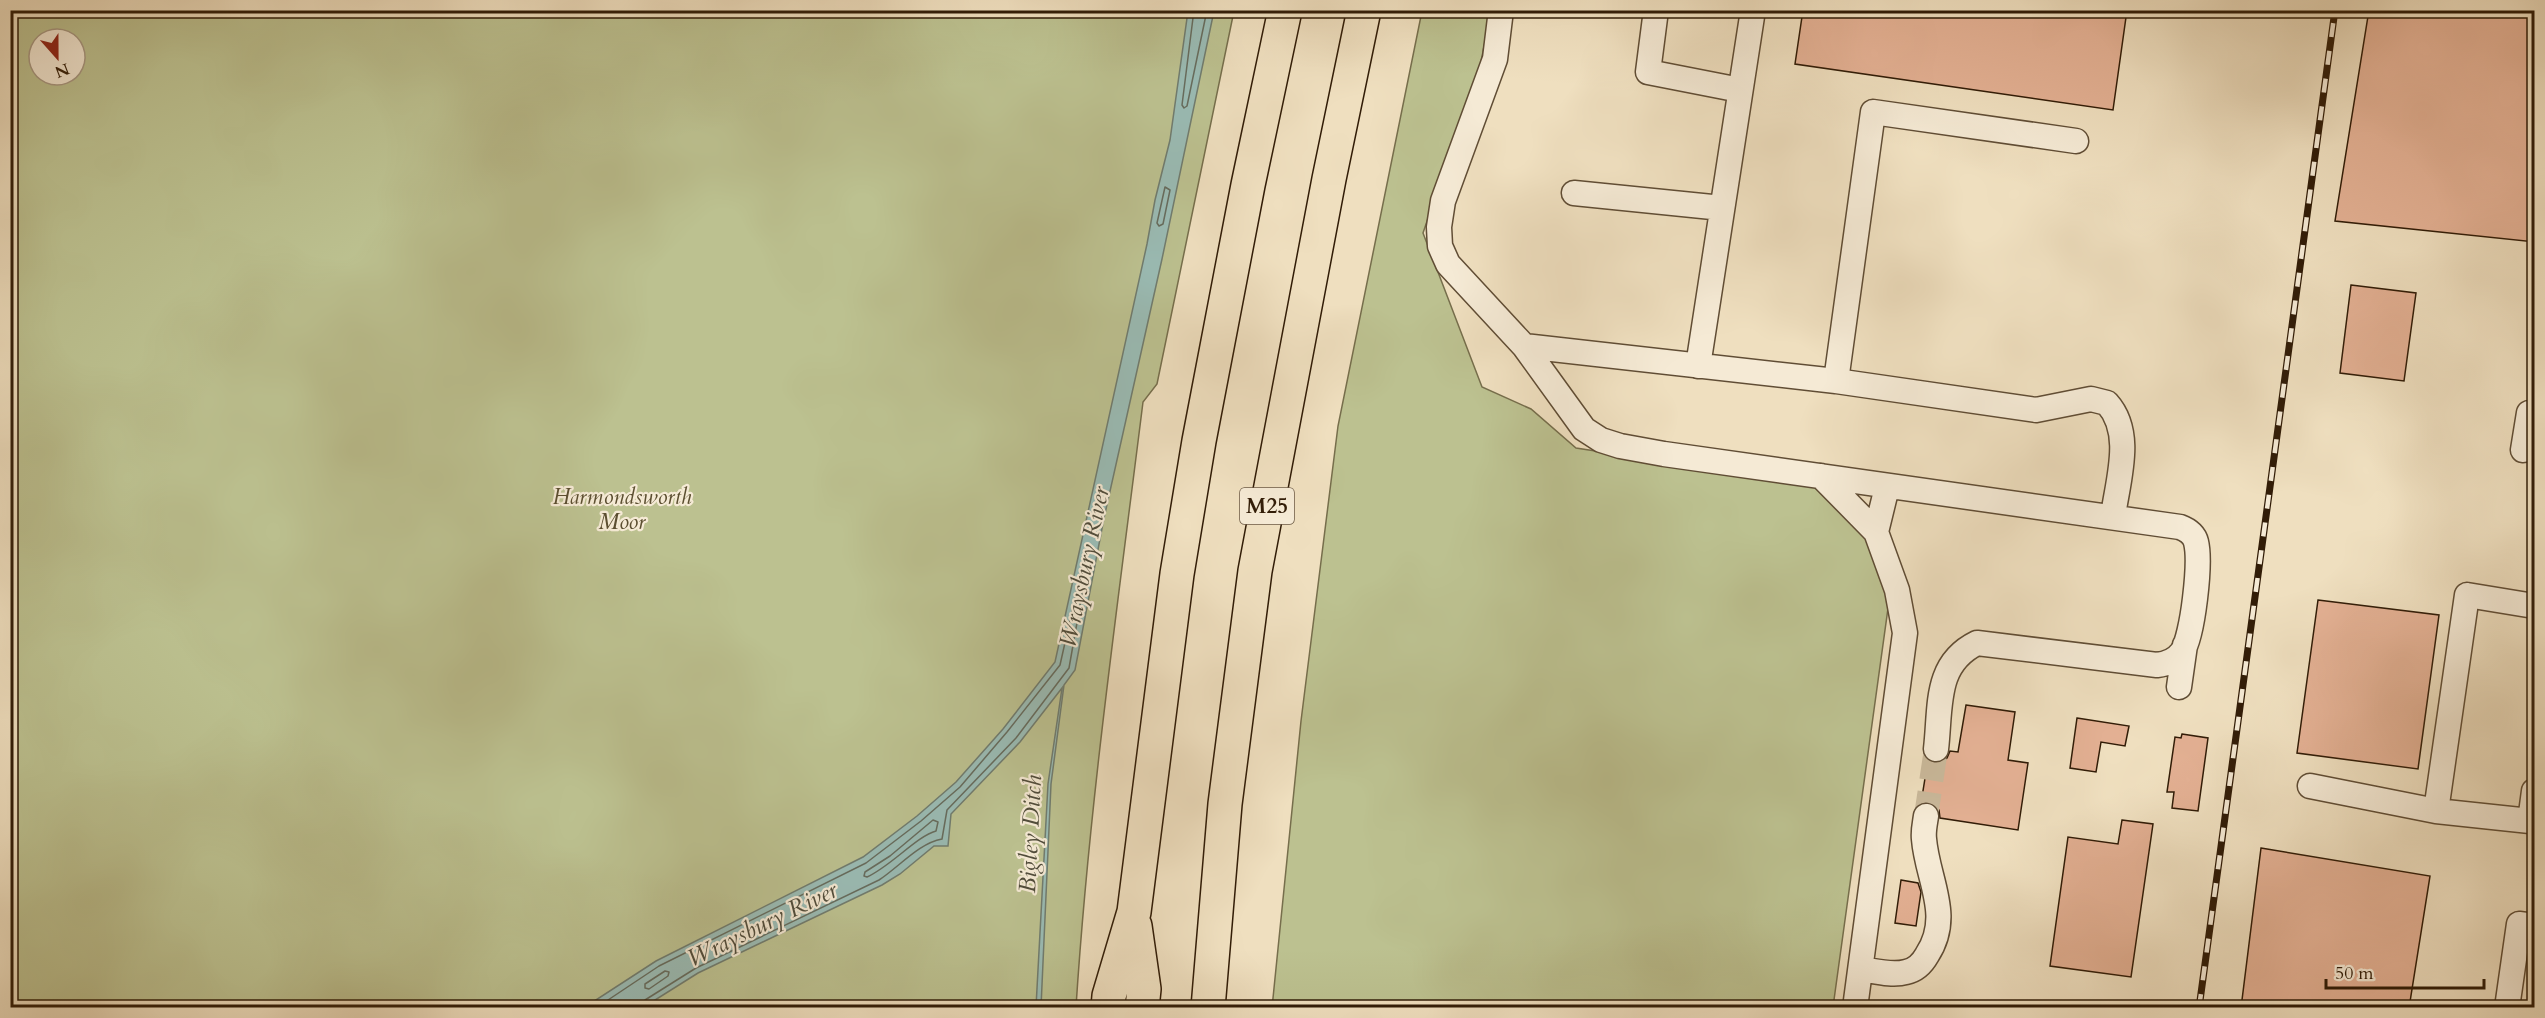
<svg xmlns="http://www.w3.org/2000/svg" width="2545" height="1018" font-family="Cardo,serif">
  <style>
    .green { fill: #bcc190; stroke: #766e4c; stroke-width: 1.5; fill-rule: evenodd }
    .water { fill: #9abcb5; stroke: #707c6f; stroke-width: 1.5 }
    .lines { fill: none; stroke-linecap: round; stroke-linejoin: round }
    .shore { stroke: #666c5e; stroke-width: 1.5 }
    .building { fill: #e3b093; stroke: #311c07; stroke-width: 1.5 }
    .minor-tunnel { stroke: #c9b89a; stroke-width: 24; stroke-dasharray: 24 12; stroke-linecap: butt }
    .minor-casing { stroke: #604d35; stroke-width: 27 }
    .highway-casing { stroke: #311c07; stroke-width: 36 }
    .minor { stroke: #f5ead5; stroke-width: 24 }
    .highway { stroke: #efdfbf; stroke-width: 33 }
    .rail-casing { stroke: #311c07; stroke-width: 7 }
    .rail { stroke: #f5ead5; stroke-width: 4.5; stroke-dasharray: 14; stroke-linecap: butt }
    .labels { text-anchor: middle; stroke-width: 4.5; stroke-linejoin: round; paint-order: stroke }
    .shield { fill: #f5ead5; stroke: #6c5a45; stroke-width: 1.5 }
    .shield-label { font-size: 21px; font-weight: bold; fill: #311c07 }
    .park-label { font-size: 22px; font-style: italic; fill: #5b4e30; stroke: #f5ead5 }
    .water-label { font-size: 24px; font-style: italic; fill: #504c3b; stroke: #f5ead5 }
  </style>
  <rect width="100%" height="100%" fill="#efdfbf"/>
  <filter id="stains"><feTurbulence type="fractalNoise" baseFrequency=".00333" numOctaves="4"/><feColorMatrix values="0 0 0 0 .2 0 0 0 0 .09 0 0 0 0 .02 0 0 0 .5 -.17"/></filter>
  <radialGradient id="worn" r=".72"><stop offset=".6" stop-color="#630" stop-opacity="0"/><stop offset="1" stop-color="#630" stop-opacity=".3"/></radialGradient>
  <path class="green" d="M10 11H1234L1157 384 1143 402C1118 603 1089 805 1076 1007H11ZM39 39H75V75H39Z
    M1422 11H1491L1480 67 1423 233 1482 387 1531 409 1576 448 1817 485 1870 537 1889 601 1833 1007 1272 1008 1301 721 1338 426Z"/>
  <path class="water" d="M1188 11H1214L1162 259 1104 518 1075 670 1064 685 1051 784 1041 1007H1036L1048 784 1062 688 1020 742 951 814 948 846H934L900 874 882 885 698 973 644 1007H585L656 961 863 857 917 816 956 782 1003 729 1055 662 1147 244 1155 200 1170 140Z"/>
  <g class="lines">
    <path class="shore" d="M1194 10 1182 105 1184 108 1187 106 1207 10
      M1165 187 1170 190 1163 224 1159 226 1157 223Z
      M933 820 938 822 936 831C917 836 890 867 867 877L864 876 865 872 890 856Z
      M665 971 669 972 668 976 649 989 645 988V984Z
      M596 1008 659 966 866 863 921 821 960 787 1007 732 1060 665 1082 567 1087 566 1069 668 1016 738 947 810 942 839C919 843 899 867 879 880L696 968 645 1000 642 1008"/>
  </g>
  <path class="building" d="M1803 10H2127L2113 110 1795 64Z
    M2369 10H2535V242L2335 221Z
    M2351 285 2416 293 2404 381 2340 373Z
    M2318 600 2439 615 2418 769 2297 753Z
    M1966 705 2015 712 2008 760 2028 763 2018 830 1940 818 1939 810 1934 805 1928 802 1921 803 1928 760 1934 763 1941 762 1947 758 1950 751 1958 752Z
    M2077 718 2129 726 2125 746 2101 742 2096 772 2070 768Z
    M2182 734 2208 738 2198 811 2172 808 2174 792H2167L2175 737 2181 738Z
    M2122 820 2153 824 2131 977 2050 966 2068 837 2118 844Z
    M2261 848 2430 876 2409 1008H2241Z
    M1901 880 1918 883 1921 892 1916 926 1895 923Z"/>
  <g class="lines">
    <path class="minor-tunnel" d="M1926 816 1936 749"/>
    <defs>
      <path id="minor" d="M1501 10 1495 59 1443 201 1439 227 1440 246 1448 264 1524 346 1584 429 1601 440 1620 446 1664 454 2180 527C2188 530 2194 534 2196 542 2201 562 2193 636 2182 652 2176 660 2166 664 2157 665L1977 643C1934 664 1941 707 1936 749
        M1656 10 1648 72 1740 90
        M1574 193 1722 208
        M1524 346 1836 381 1873 112 2076 141
        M1698 366 1753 10
        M1836 381 2036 410 2091 399 2107 403C2134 433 2118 479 2113 516
        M2523 450 2529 413 2534 414
        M1821 476 1876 532 1897 590 1905 633 1855 1008
        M1876 532 1887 487
        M2179 687 2185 645
        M2310 786 2436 811 2467 595 2534 606
        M2436 811 2530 821 2534 791
        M1861 969C1875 971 1892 976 1906 972 1916 970 1922 964 1927 955 1953 916 1927 879 1924 839 1923 831 1925 823 1926 816
        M2507 1008 2519 924 2534 926"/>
      <path id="highway" d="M1135 926 1144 989 1142 1008
        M1108 1008 1109 996 1134 912 1177 574 1199 441 1248 185 1285 10
        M1208 1008 1225 804 1255 571 1329 179 1364 10"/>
    </defs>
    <use href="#minor" class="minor-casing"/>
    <use href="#highway" class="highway-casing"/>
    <use href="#minor" class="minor"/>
    <use href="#highway" class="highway"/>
    <defs>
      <path id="rail" d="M2199 1008 2335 10"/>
    </defs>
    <use href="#rail" class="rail-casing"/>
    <use href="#rail" class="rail"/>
  </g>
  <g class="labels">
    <rect class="shield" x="1240" y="488" width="54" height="36" rx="4.5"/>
    <g class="shield-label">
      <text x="1267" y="513">M25</text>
    </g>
    <g class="park-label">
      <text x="622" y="504">Harmondsworth<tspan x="622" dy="25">Moor</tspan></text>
    </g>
    <g class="water-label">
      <text transform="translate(1084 567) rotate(-78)" y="8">Wraysbury River</text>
      <text transform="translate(1030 834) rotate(-87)" y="8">Bigley Ditch</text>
      <text transform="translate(762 924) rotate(-26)" y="8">Wraysbury River</text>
    </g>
  </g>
  <rect width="2545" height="1018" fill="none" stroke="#efdfbf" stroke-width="36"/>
  <rect x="12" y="12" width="2521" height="994" fill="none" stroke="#311c07" stroke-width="3"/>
  <rect x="18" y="18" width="2509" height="982" fill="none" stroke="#311c07" stroke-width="1.5"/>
  <g transform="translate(57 57) rotate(159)"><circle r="28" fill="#f5ead5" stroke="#a79883" stroke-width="1.5"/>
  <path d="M0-4.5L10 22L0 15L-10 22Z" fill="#8f2418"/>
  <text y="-9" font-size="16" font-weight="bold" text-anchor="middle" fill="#311c07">N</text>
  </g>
  <path d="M2326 979v9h158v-9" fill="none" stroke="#311c07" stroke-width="3"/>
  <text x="2335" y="979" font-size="18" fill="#311c07" stroke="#f5ead5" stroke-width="4.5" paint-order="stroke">50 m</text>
  <rect width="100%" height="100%" filter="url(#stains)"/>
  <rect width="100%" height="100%" fill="url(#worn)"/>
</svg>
